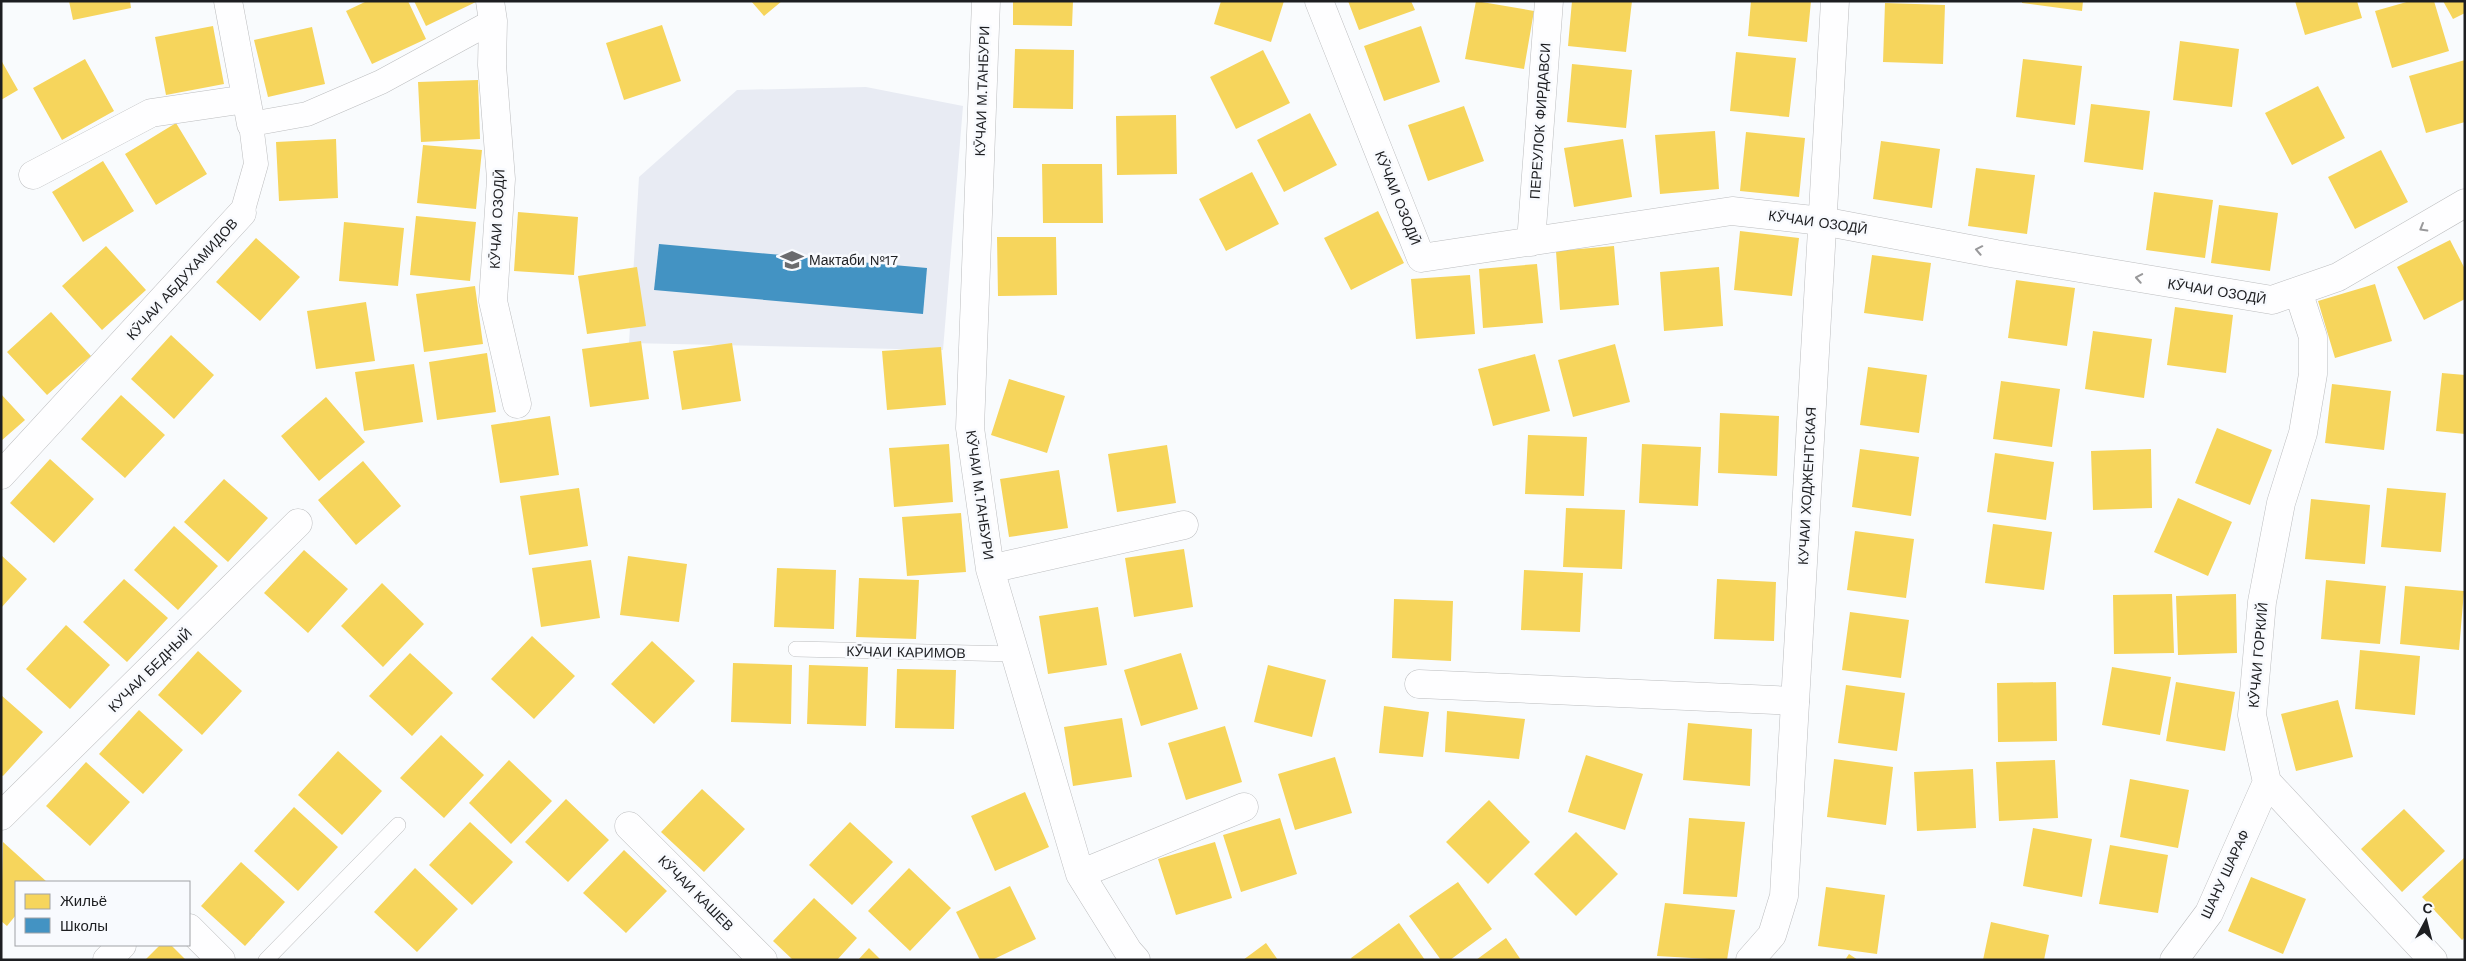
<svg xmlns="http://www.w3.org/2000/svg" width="2466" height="961" font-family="'Work Sans',sans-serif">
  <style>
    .built { fill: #e8ebf3 }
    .homes { fill: #f6d55c }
    .schools { fill: #4393c3 }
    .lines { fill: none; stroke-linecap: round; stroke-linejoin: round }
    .service-casing { stroke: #bcbdbf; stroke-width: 16 }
    .pedestrian-casing { stroke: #bcbdbf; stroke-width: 25 }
    .minor-casing { stroke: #bcbdbf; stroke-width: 29 }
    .secondary-casing { stroke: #bcbdbf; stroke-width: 29 }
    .service { stroke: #fefeff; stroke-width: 15 }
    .pedestrian { stroke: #fefeff; stroke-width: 24 }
    .minor { stroke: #fefeff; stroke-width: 28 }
    .secondary { stroke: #fefeff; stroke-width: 28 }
    .oneway { stroke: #99999b }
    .labels { text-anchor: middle; stroke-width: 5; stroke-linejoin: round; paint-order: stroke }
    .street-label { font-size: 14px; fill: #1d1e21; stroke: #f8fafe }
    .poi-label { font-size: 14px; fill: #1d1e21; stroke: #f8fafe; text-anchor: start }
  </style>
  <rect width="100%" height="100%" fill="#f9fbfd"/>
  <path class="built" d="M866 87 963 106 943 350 629 343 639 177 737 90Z"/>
  <path class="homes" d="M69 1H130L131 8 73 20Z
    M367 1H408L426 39 372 64 346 11Z
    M414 1H478L426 26Z
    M751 1H782L764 16Z
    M1013 1H1073L1072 26 1013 25Z
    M1221 1H1284L1271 42 1214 24Z
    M1348 1H1411L1415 10 1359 30Z
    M1476 1 1534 11 1524 69 1465 59Z
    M1572 1H1632L1626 52 1568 46Z
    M1751 1H1811L1807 42 1748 36Z
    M2022 1H2083L2082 11 2022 3Z
    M2295 1H2357L2362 18 2305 35Z
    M2410 1H2434L2449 51 2392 68 2375 11Z
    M2443 1H2465V13L2453 19Z
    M1885 3 1945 5 1943 64 1883 62Z
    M662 25 681 81 624 100 606 43Z
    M213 26 224 84 166 95 155 37Z
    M1421 26 1440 82 1384 101 1364 46Z
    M312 27 325 84 268 97 254 40Z
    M2180 41 2239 49 2232 107 2173 100Z
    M1015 49 1074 50 1073 109 1013 108Z
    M1263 50 1290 103 1236 129 1210 77Z
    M1736 52 1796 58 1789 117 1730 111Z
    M85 59 114 111 62 140 33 88Z
    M2023 59 2082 66 2075 125 2016 117Z
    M1 60 18 90 1 100Z
    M2465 60V122L2426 133 2409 76Z
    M1572 64 1632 70 1626 128 1567 122Z
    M478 80 480 139 421 142 418 82Z
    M2318 86 2345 138 2292 165 2265 113Z
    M2091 104 2150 111 2143 170 2084 162Z
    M1464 106 1484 161 1428 181 1408 125Z
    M1310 113 1337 165 1284 192 1257 140Z
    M1176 115 1177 174 1117 175 1116 116Z
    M176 123 207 174 156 205 125 154Z
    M1715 131 1719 189 1660 194 1655 135Z
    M1746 132 1805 138 1799 197 1740 191Z
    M336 139 338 198 279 201 276 142Z
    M1623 139 1632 197 1574 207 1564 148Z
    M1881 141 1940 149 1932 208 1873 199Z
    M423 145 482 150 476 209 417 203Z
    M2381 150 2408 202 2355 229 2328 177Z
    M103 161 134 211 83 242 52 192Z
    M1042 164H1102L1103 223H1043Z
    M1976 168 2035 175 2027 234 1968 226Z
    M1252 172 1279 224 1226 251 1199 199Z
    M2154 192 2213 200 2205 258 2146 250Z
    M2219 205 2278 213 2270 271 2211 263Z
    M1378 211 1404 263 1351 290 1324 238Z
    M518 212 578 217 574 275 514 271Z
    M416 216 476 222 470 281 410 275Z
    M344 222 404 228 398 286 339 281Z
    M1740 231 1799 238 1792 296 1734 290Z
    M997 237H1056L1057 295 998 296Z
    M256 238 300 277 260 321 216 282Z
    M2450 240 2465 269V299L2424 320 2397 267Z
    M106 246 146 290 102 330 62 286Z
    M1614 246 1619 305 1560 310 1556 251Z
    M1872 255 1931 263 1923 321 1864 313Z
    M1537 264 1543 323 1483 328 1479 269Z
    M637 267 646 326 587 334 578 276Z
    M1719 267 1723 326 1664 331 1660 272Z
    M1470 275 1475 334 1416 339 1411 279Z
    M2016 280 2075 288 2067 346 2008 338Z
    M2375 284 2392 341 2335 358 2318 301Z
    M475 286 483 344 424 352 416 294Z
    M366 302 375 361 316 369 307 311Z
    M2175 307 2233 315 2226 373 2167 365Z
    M51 312 91 356 47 395 7 352Z
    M2093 331 2152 339 2144 398 2085 389Z
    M171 335 214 375 174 419 131 379Z
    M641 341 649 399 590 407 582 349Z
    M732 343 741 401 682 410 673 351Z
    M1615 344 1630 402 1573 417 1558 360Z
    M941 347 946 405 887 410 882 351Z
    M487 353 496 412 437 420 429 362Z
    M1535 354 1550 411 1493 426 1478 369Z
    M414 364 423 422 364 431 355 372Z
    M1868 367 1927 375 1919 433 1860 425Z
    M2442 373 2465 375V434L2436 431Z
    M1009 379 1065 396 1047 453 991 435Z
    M2001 381 2060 389 2052 447 1993 439Z
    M2332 384 2391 391 2384 450 2325 443Z
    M1 394 25 420 1 441Z
    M121 395 165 435 125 478 81 439Z
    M326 397 365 442 319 481 281 436Z
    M1720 413 1779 416 1777 476 1718 473Z
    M550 416 559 475 500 483 491 425Z
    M2217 428 2272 450 2250 505 2195 483Z
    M1528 435 1587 437 1584 496 1525 494Z
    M949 444 953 502 894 507 889 448Z
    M1642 444 1701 447 1698 506 1639 503Z
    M1167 445 1176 503 1117 512 1108 454Z
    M1860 449 1919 457 1911 516 1852 507Z
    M2151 449 2152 508 2093 510 2091 451Z
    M1995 453 2054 462 2046 520 1987 512Z
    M50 459 94 499 54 543 10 503Z
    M363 461 401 506 356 545 318 500Z
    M1059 470 1068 528 1009 537 1000 479Z
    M224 479 268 518 228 562 184 522Z
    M579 488 588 546 529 555 520 496Z
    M2387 488 2446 493 2441 552 2381 547Z
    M2178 498 2232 522 2208 576 2154 552Z
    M2311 499 2370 505 2365 564 2305 559Z
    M1566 508 1625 510 1622 569 1563 567Z
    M961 513 966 572 907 576 902 517Z
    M1993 524 2052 532 2044 590 1985 583Z
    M174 526 218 566 178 610 134 570Z
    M1855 531 1914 539 1906 598 1847 590Z
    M1184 549 1193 607 1134 617 1125 558Z
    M304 550 348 589 308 633 264 593Z
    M1 555 27 579 1 608Z
    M628 556 687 564 679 622 620 615Z
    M591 560 600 618 541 627 532 568Z
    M777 568 836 570 834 629 774 627Z
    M1524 570 1583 573 1580 632 1521 630Z
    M859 578 919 580 916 639 856 637Z
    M124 579 168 618 127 662 83 622Z
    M1717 579 1776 582 1774 641 1714 639Z
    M2326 580 2386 586 2380 644 2321 639Z
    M382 583 424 624 383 667 341 626Z
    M2405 586 2464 591 2459 650 2400 644Z
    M2172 594 2174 653 2114 654 2113 595Z
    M2236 594 2237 653 2178 655 2176 596Z
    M1394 599 1453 601 1451 661 1392 658Z
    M1098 607 1107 665 1048 674 1039 616Z
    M1850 612 1909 620 1901 678 1842 670Z
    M66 625 110 665 70 709 26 669Z
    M532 636 575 676 534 719 491 679Z
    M652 641 695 681 654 724 611 684Z
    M2360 650 2420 656 2415 715 2355 709Z
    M198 651 242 691 202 735 158 695Z
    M410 653 453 693 412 736 369 696Z
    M1181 653 1198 709 1141 726 1124 670Z
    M733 663 792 665 791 724 731 722Z
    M809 665 868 667 866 726 807 724Z
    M1268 665 1326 680 1312 737 1254 722Z
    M2112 667 2171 677 2160 735 2102 725Z
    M897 669 956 670 954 729 895 728Z
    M2056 682 2057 741 1998 742 1997 683Z
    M2176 682 2235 692 2225 751 2166 741Z
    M1846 685 1905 693 1897 751 1838 743Z
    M1 695 43 732 3 776 1 775Z
    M2338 700 2353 757 2296 771 2281 714Z
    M1384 706 1429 712 1423 757 1379 753Z
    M139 710 183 750 143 794 99 754Z
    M1447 711 1525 719 1519 759 1445 752Z
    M1122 718 1132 777 1073 786 1064 727Z
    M1688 723 1752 729 1750 786 1683 780Z
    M1225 726 1242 782 1186 800 1168 743Z
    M441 735 484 775 444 818 400 778Z
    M338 751 382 791 342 835 298 795Z
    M1586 755 1643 774 1625 830 1568 812Z
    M1335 757 1352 813 1295 830 1278 774Z
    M1834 759 1893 767 1886 825 1827 817Z
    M509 760 552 801 511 844 469 803Z
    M2055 760 2058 818 1999 821 1996 762Z
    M86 762 130 802 90 846 46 806Z
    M1973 769 1976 828 1917 831 1914 772Z
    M2130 779 2189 790 2178 848 2120 837Z
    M702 789 745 829 704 872 661 832Z
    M1025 792 1049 847 995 871 971 816Z
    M566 799 609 840 568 882 525 842Z
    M1489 800 1530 842 1488 884 1446 842Z
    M294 807 338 847 298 891 254 851Z
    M2404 809 2445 851 2402 892 2361 849Z
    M1280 818 1297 874 1241 892 1223 835Z
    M1689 818 1745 822 1737 897 1683 894Z
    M470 822 513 862 472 905 429 865Z
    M850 822 893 862 852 905 809 865Z
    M2033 828 2092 839 2082 897 2023 886Z
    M1576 832 1618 874 1576 916 1534 874Z
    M3 842 47 882H16V915L7 926 1 921Z
    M1215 842 1232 898 1176 915 1158 859Z
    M2110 845 2168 855 2158 913 2099 904Z
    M624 850 667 891 626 933 583 893Z
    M2465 857V937L2462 940 2422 897Z
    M241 862 285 902 245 946 201 906Z
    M415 868 458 909 417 952 374 912Z
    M909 868 951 908 910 951 868 911Z
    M2251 877 2306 899 2283 954 2228 931Z
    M1458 882 1492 929 1450 960H1441L1409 916Z
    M1010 886 1036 939 992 960H980L956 912Z
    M1826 887 1885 895 1877 954 1818 946Z
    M814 898 857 938 837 960H793L773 941Z
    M1665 903 1735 910 1727 960 1657 956Z
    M1991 922 2049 935 2044 960H1983Z
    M1399 923 1425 960H1352L1351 958Z
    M1506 938 1521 960H1476Z
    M1266 943 1278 960H1243Z
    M160 945H171L186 960H145Z
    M869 948 881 960H858Z
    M1849 954 1858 960H1845Z"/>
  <path class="schools" d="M659 244 927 268 923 314 654 290Z"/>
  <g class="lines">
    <defs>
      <path id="service" d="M796 649 1016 654
        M266 960 398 825"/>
      <path id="pedestrian" d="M242 213 256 164 251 124 307 114 381 82 493 21"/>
      <path id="minor" d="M228 1 251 124
        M490 1 493 21 492 65 501 179 493 301 517 404
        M986 1 970 428 990 569 1080 874 1128 951 1136 960
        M1319 1 1421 258 1732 211 1822 221 1996 254 2272 300 2338 277 2465 203
        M33 175 151 113 246 99
        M1531 242 1549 1
        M2298 291 2313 337V374L2303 433 2281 503 2262 602 2252 715 2267 782 2433 960
        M1 475 242 213
        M990 569 1184 525
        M1419 684 1795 701
        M1 816 298 523
        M629 826 763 960
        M1080 874 1244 807
        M189 928 221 960
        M107 960 122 945
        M2174 960 2209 913 2267 782"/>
      <path id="secondary" d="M1750 960 1772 935 1784 896 1835 1"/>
    </defs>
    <use href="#service" class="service-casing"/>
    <use href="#pedestrian" class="pedestrian-casing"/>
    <use href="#minor" class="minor-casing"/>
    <use href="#secondary" class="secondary-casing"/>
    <use href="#service" class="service"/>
    <use href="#pedestrian" class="pedestrian"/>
    <use href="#minor" class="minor"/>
    <use href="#secondary" class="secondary"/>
  </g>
  <defs><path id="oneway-chevron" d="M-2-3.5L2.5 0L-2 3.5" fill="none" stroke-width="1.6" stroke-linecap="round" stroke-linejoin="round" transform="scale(1.25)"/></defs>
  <g class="oneway">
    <use href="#oneway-chevron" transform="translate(2423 228) rotate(150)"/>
    <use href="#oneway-chevron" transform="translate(1979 250) rotate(-169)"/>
    <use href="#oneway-chevron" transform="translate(2139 278) rotate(-170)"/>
  </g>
  <defs>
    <symbol id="school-bare" viewBox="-9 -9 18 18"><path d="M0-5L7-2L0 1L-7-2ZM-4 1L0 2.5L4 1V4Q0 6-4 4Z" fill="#6a6b6e" stroke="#f8fafe" stroke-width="2.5" paint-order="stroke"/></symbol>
  </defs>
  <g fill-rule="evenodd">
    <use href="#school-bare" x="776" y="244" width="32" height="32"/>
  </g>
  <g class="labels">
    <g class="street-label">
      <text transform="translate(982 91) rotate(-88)" y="5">КӮЧАИ М.ТАНБУРИ</text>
      <text transform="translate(1540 121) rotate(-86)" y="5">ПЕРЕУЛОК ФИРДАВСИ</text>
      <text transform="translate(1398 198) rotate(68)" y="5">КӮЧАИ ОЗОДӢ</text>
      <text transform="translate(497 219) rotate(-87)" y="5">КӮЧАИ ОЗОДӢ</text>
      <text transform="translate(1818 222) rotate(8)" y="5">КӮЧАИ ОЗОДӢ</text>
      <text transform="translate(182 279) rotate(-48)" y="5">КӮЧАИ АБДУХАМИДОВ</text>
      <text transform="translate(2217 291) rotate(9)" y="5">КӮЧАИ ОЗОДӢ</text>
      <text transform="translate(1807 486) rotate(-87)" y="5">КУЧАИ ХОДЖЕНТСКАЯ</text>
      <text transform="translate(980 495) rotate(82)" y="5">КӮЧАИ М.ТАНБУРИ</text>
      <text transform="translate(906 652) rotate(1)" y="5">КӮЧАИ КАРИМОВ</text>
      <text transform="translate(2258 655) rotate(-85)" y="5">КӮЧАИ ГОРКИЙ</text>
      <text transform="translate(150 670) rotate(-45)" y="5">КУЧАИ БЕДНЫЙ</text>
      <text transform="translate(2225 874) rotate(-65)" y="5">ШАНУ ШАРАФ</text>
      <text transform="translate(696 893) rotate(45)" y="5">КӮЧАИ КАШЕВ</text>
    </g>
    <g class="poi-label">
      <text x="809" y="265">Мактаби №17</text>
    </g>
  </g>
  <rect width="2466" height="961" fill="none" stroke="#1d1e21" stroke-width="5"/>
  <rect x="15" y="881" width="175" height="65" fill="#f8fafe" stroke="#a0a2a6"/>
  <rect x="25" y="894" width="25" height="15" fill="#f6d55c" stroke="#a0a2a6"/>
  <text x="60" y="906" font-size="15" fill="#1d1e21">Жильё</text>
  <rect x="25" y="918" width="25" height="15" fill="#4393c3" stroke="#a0a2a6"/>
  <text x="60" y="931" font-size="15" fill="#1d1e21">Школы</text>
  <g transform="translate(2426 921) rotate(7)" stroke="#f8fafe" stroke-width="4" paint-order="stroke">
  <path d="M0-4L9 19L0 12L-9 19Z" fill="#1d1e21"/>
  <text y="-8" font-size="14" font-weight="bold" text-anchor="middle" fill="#1d1e21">С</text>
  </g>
</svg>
